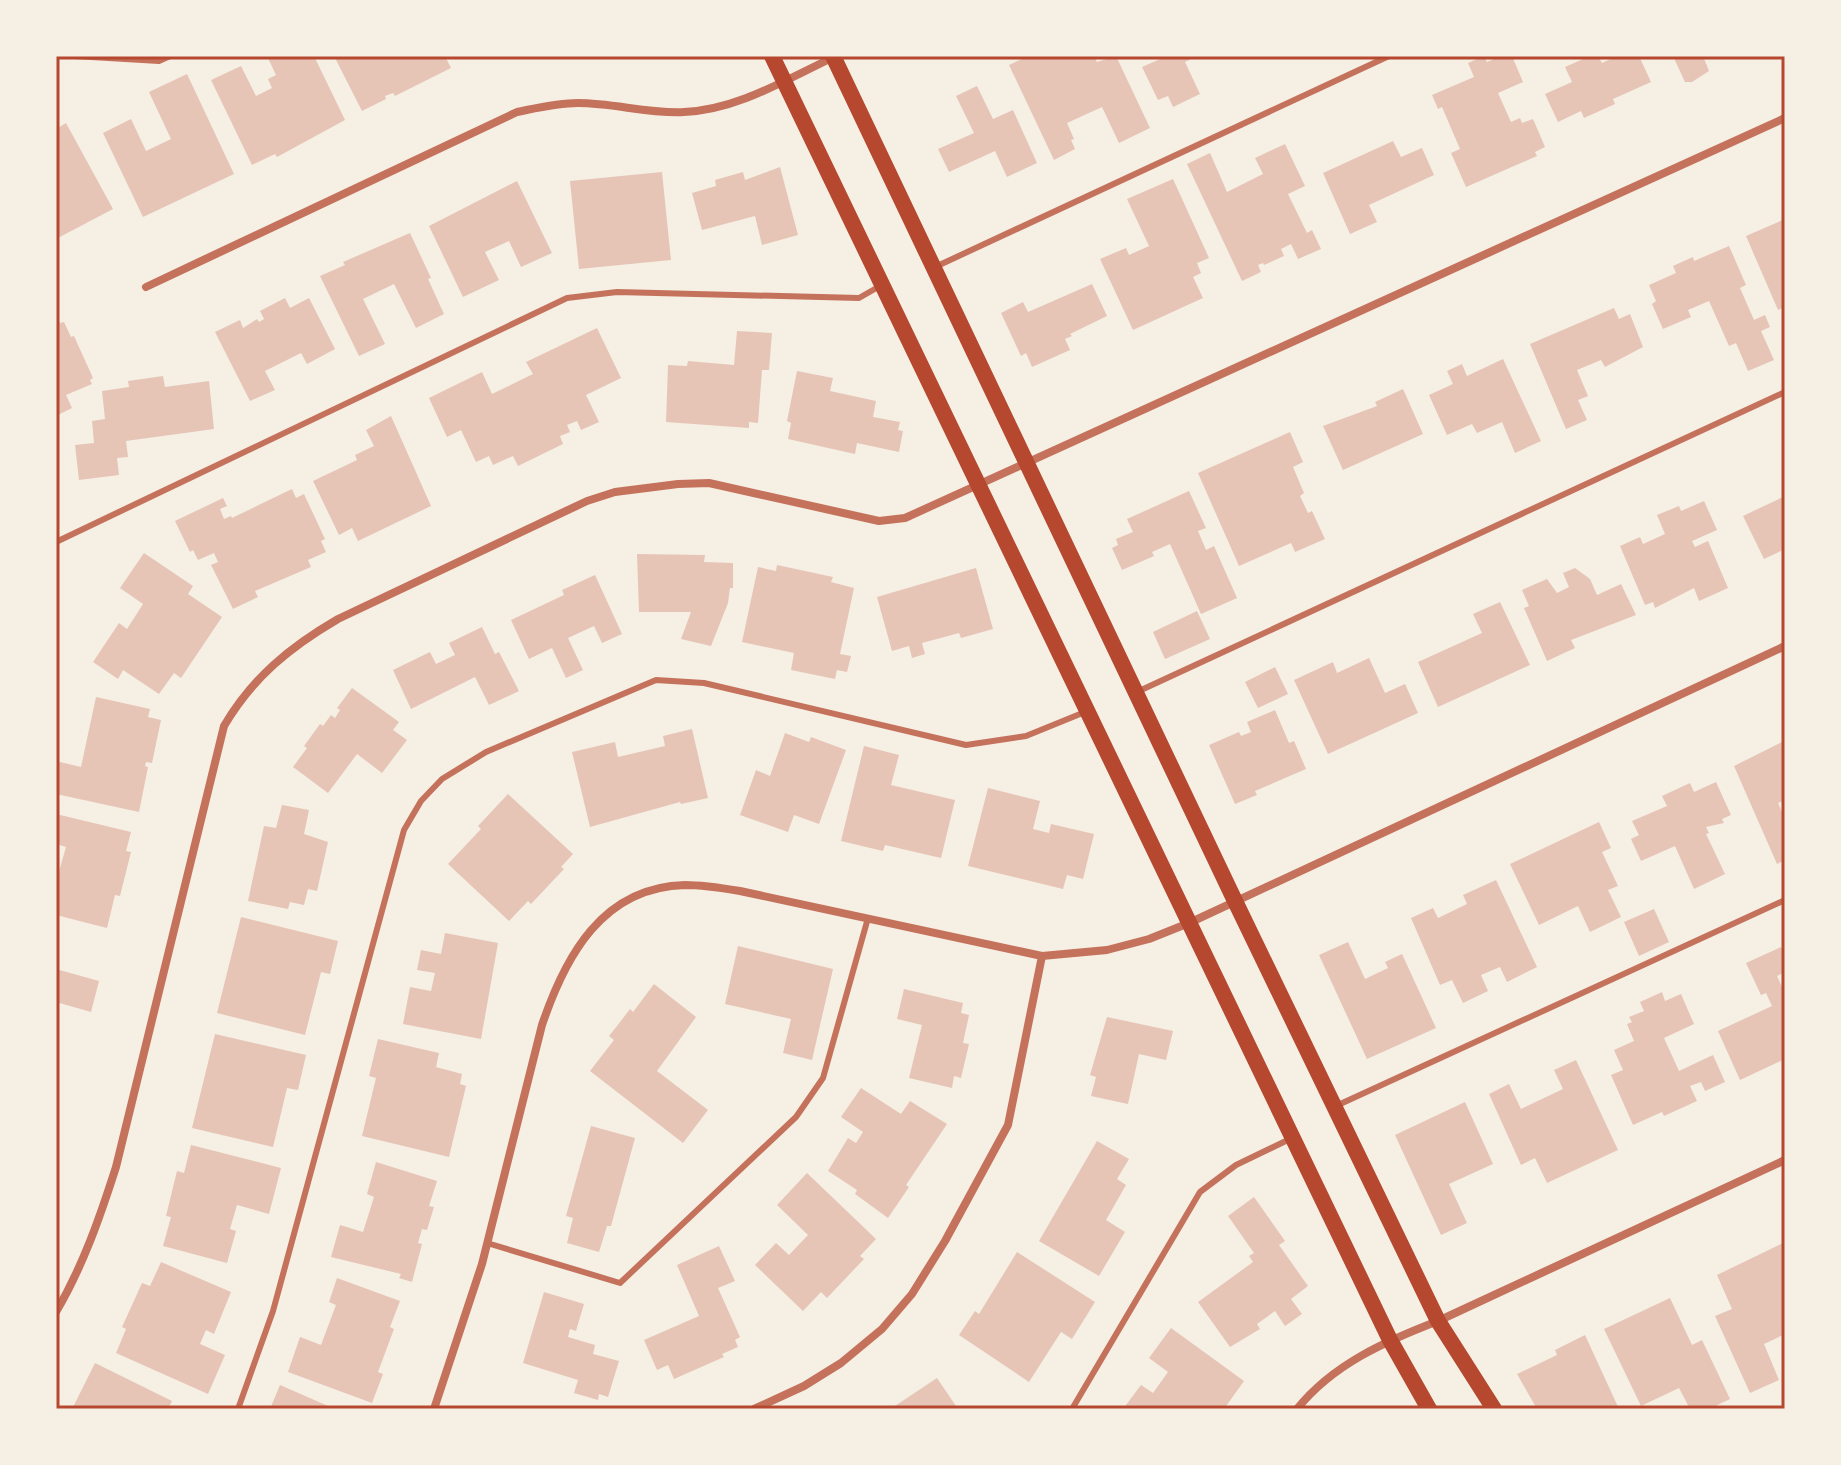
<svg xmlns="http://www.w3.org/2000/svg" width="1841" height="1465" font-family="'Public Sans',sans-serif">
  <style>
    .building { fill: #e6c5b7 }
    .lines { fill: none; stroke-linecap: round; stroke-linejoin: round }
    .service { stroke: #c5725c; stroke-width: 6 }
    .minor { stroke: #c5725c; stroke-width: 8 }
    .secondary { stroke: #b5482f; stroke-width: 16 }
    .neatline { fill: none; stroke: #b5482f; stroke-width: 3 }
  </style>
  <rect width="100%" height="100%" fill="#f6efe4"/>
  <path class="building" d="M267 56H314L345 120 277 157 275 154 252 165 211 80 241 66 256 96 272 88 268 79 276 75Z
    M334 56H445L451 68 395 96 393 93 385 96 386 99 362 111Z
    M1028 56H1094L1097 62 1116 56 1150 128 1119 143 1102 107 1067 123 1074 139 1071 140 1075 149 1054 160 1009 65Z
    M1167 56H1197L1185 62 1200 94 1173 107 1168 96 1158 100 1142 67Z
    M1484 56 1487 62 1501 56H1512L1523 82 1498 93 1511 122 1520 118 1522 123 1533 119 1545 147 1535 152 1537 156 1466 187 1451 153 1460 149 1442 107 1438 109 1432 95 1474 77 1468 63Z
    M1590 56H1598L1602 63 1617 56H1639L1651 82 1613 99 1615 104 1584 118 1581 111 1558 122 1545 94 1572 82 1565 67Z
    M1673 56H1703L1709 71 1692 82H1685Z
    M187 74 234 174 143 217 103 133 131 119 146 151 171 139 149 92Z
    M977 86 993 119 1013 110 1037 163 1007 177 995 151 949 172 938 149 974 133 956 96Z
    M66 123 113 209 56 239V129Z
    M1393 141 1401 157 1422 148 1434 175 1369 205 1377 222 1350 234 1323 173Z
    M1285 144 1305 186 1288 194 1307 233 1312 230 1321 249 1298 259 1291 244 1281 249 1284 256 1264 265 1263 263 1258 265 1261 272 1242 281 1187 164 1210 153 1227 192 1263 174 1255 158Z
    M780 167 798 235 762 245 755 216 702 230 692 193 716 186 715 180 743 172 745 180Z
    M662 172 671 260 579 269 570 181Z
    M1173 179 1209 258 1197 263 1201 273 1193 277 1203 298 1133 330 1100 259 1126 248 1129 255 1149 246 1127 199Z
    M517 181 552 253 521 267 509 241 485 252 499 280 463 297 429 226Z
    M1785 219V307L1778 310 1746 236Z
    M410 233 431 278 428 279 444 314 416 328 394 284 363 299 385 344 359 356 320 276 345 265 343 262Z
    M1729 246 1746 285 1740 288 1754 320 1765 315 1770 327 1761 331 1774 360 1748 371 1736 343 1729 346 1709 301 1688 310 1691 317 1663 329 1652 304 1656 301 1649 285 1676 273 1673 266 1693 257 1694 261Z
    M1092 284 1107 316 1070 334 1072 336 1065 339 1070 350 1032 367 1026 353 1021 356 1001 313 1023 302 1028 312Z
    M285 298 290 308 309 298 335 349 307 364 301 353 265 371 275 390 250 401 215 332 240 320 243 328 257 319 259 322 264 319 260 311Z
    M1614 308 1619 319 1630 314 1643 347 1605 367 1601 360 1577 370 1588 396 1578 400 1587 420 1566 429 1530 344Z
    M56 315 60 323 64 322 71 337 74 336 93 378 90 380 92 384 66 395 72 408 56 416Z
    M597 328 621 378 586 395 599 422 581 430 577 421 567 425 570 432 560 436 563 444 518 466 513 456 493 465 489 456 476 462 461 430 447 437 429 398 482 372 492 394 533 374 526 362Z
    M737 331 772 333 769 370H762L758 423 749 422V428L666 422 668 365 687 366 688 361 734 365Z
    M1503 359 1541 441 1515 453 1502 422 1477 433 1472 424 1447 435 1429 395 1453 384 1447 371 1462 364 1467 376Z
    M797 371 833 378 830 391 876 401 873 417 900 422 898 430 903 431 899 452 857 443 855 454 788 439 791 423 787 421Z
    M163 376 165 387 209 381 214 429 126 441 128 457 117 458 119 475 79 480 75 445 94 443 92 421 105 419 102 391 129 387 128 381Z
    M1403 389 1423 434 1343 470 1323 426 1377 406 1375 402Z
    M391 416 431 506 358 541 352 528 339 535 313 481 357 460 355 455 374 446 366 430Z
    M1290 432 1303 462 1293 467 1304 493 1300 496 1308 513 1312 511 1325 539 1295 552 1291 543 1239 566 1198 473Z
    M292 489 296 498 304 494 325 539 321 541 326 552 308 560 311 567 255 591 258 597 233 609 211 565 218 562 214 553 198 560 193 550 190 552 175 521 223 498 227 506 220 509 224 519 231 516 232 518Z
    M1189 491 1206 528 1198 531 1206 550 1214 546 1237 598 1201 614 1170 544 1152 552 1154 556 1122 570 1112 548 1118 545 1116 539 1133 532 1127 519Z
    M1785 496V549L1764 559 1743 516Z
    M1704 501 1717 530 1692 541 1695 547 1708 541 1728 588 1699 601 1694 588 1655 608 1653 602 1645 605 1620 546 1640 537 1643 544 1665 534 1657 515 1679 506 1681 511Z
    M144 553 193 586 188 594 222 617 181 678 174 673 159 694 123 670 118 679 93 662 119 623 127 629 143 604 120 588Z
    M637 554 705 555 704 562 733 563V588H730L728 603 711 646 681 639 691 612H639Z
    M777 565 833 577 831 582 854 588 840 654 851 656 847 672 837 670 835 679 791 670 794 653 742 642 758 567 776 571Z
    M976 568 993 629 961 638 959 633 922 643 925 654 912 658 909 646 892 651 877 597Z
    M1575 568 1590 579 1597 595 1621 584 1636 615 1571 640 1575 648 1547 661 1524 608 1529 606 1522 590 1547 579 1557 593 1569 587 1563 573Z
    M595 575 622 634 602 643 594 626 568 638 583 670 566 678 552 648 529 659 511 620 564 595 562 590Z
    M1500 602 1530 665 1438 707 1418 662 1482 633 1473 614Z
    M1197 611 1210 639 1165 659 1153 632Z
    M482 627 495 654 499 652 519 691 489 705 475 677 411 709 393 670 430 652 436 664 455 655 449 643Z
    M1369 658 1385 693 1405 684 1418 713 1328 754 1294 680 1333 662 1337 673Z
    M1275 667 1288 694 1258 708 1245 682Z
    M352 688 399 722 393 730 407 740 382 773 357 754 328 793 293 767 307 748 304 746 320 724 323 726 331 715 335 718 340 710 337 708Z
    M96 697 150 709 148 717 161 720 152 763 146 762 145 766 148 767 139 812 56 794V761L81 767Z
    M1275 710 1289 743 1294 741 1306 769 1255 791 1257 795 1235 804 1209 745 1239 732 1241 736 1251 732 1247 722Z
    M692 729 708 798 681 804 680 802 590 827 572 752 615 742 618 757 665 746 663 736Z
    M785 733 809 742 811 737 846 750 819 824 794 815 788 832 740 815 756 770 770 776Z
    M1784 741 1785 800 1778 803 1782 812 1785 811V860L1777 864 1734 766Z
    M864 746 899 755 891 785 955 800 941 858 885 845 883 851 841 841Z
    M1716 782 1731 815 1722 819 1724 823 1706 827 1709 833 1706 834 1725 874 1694 889 1675 846 1641 861 1631 839 1639 835 1632 821 1667 806 1662 796 1690 783 1694 792Z
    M988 788 1040 801 1033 829 1049 833 1051 824 1094 834 1083 879 1067 875 1063 889 968 866Z
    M508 794 573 854 561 867 564 869 531 904 528 901 509 921 448 864 481 829 478 826Z
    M282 805 309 810 304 834 328 842 317 891 308 889 304 905 290 902 288 909 248 901 264 826 276 828Z
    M56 814 131 832 126 851 131 852 120 896 115 895 107 928 56 915V882L66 847 56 844Z
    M1599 822 1611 848 1602 852 1618 886 1608 890 1621 917 1590 932 1578 906 1539 925 1510 864Z
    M1496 880 1537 967 1507 982 1500 967 1481 975 1488 991 1463 1003 1452 980 1440 985 1411 918 1433 908 1438 918 1467 904 1463 895Z
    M1654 909 1669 942 1639 956 1624 922Z
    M241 917 338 941 330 974 321 972 305 1035 217 1013Z
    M445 933 498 943 481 1039 403 1024 410 987 431 991 435 973 417 970 421 950 441 954Z
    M1348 942 1365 979 1388 968 1385 962 1402 954 1436 1028 1367 1059 1319 955Z
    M738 946 833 969 812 1060 783 1053 791 1019 725 1004Z
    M1781 947 1785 955V972L1777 976 1785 993V1059L1740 1080 1718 1031 1772 1006 1766 993 1761 995 1746 963Z
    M56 969 99 981 91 1012 56 1002Z
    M654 984 696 1017 657 1071 708 1110 683 1143 590 1071 614 1040 609 1036 617 1026 630 1009 633 1012Z
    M904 989 963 1003 961 1013 969 1015 963 1043 969 1044 961 1078 954 1076 952 1088 909 1078 922 1025 897 1019Z
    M1662 992 1665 1001 1681 994 1694 1024 1664 1038 1679 1071 1713 1055 1725 1082 1705 1091 1701 1082 1690 1086 1697 1101 1664 1116 1662 1112 1633 1125 1611 1075 1623 1070 1614 1050 1634 1041 1627 1024 1632 1022 1629 1017 1644 1011 1640 1002Z
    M1107 1017 1173 1031 1166 1060 1139 1054 1128 1104 1091 1096 1096 1077 1090 1075Z
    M215 1034 306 1055 298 1090 287 1088 273 1147 192 1128Z
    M378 1039 439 1053 436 1067 462 1074 460 1084 466 1086 449 1157 362 1136 376 1078 369 1076Z
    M1576 1060 1618 1150 1547 1183 1535 1158 1521 1165 1489 1094 1509 1084 1521 1109 1563 1089 1554 1070Z
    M861 1088 901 1114 910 1101 947 1124 906 1185 909 1187 888 1218 855 1194 857 1190 828 1171 848 1138 856 1143 863 1132 841 1117Z
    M1465 1102 1493 1164 1449 1184 1467 1223 1441 1235 1395 1135Z
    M591 1126 635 1138 611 1226H607L599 1252 567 1243 573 1218 566 1216Z
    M1097 1141 1129 1159 1117 1179 1126 1185 1106 1220 1125 1232 1099 1276 1039 1241Z
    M191 1145 281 1168 269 1214 237 1205 230 1229 236 1231 227 1263 163 1246 171 1217 166 1216 177 1171 184 1173Z
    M376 1162 437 1181 429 1206 434 1207 427 1230 422 1229 418 1243 422 1244 412 1282 399 1278 401 1274 331 1257 340 1225 363 1232 374 1197 367 1194Z
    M807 1173 876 1239 860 1256 864 1259 827 1298 821 1292 803 1311 755 1265 776 1243 789 1255 808 1235 777 1205Z
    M1254 1197 1285 1241 1279 1245 1308 1286 1291 1299 1302 1314 1285 1326 1275 1311 1257 1324 1260 1329 1230 1347 1198 1302 1253 1262 1249 1256 1254 1253 1228 1216Z
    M1785 1242V1334L1764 1344 1779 1380 1750 1393 1715 1316 1732 1309 1717 1275Z
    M719 1246 735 1281 718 1288 740 1337 735 1340 738 1347 722 1354 724 1357 674 1379 668 1365 657 1370 644 1340 699 1316 677 1265Z
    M1017 1252 1095 1302 1072 1339 1061 1332 1029 1382 959 1335 975 1311 979 1314Z
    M161 1262 231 1292 214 1334 206 1330 200 1344 225 1355 208 1394 116 1353 126 1329 122 1327 142 1283 150 1286Z
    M337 1278 400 1301 390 1327 394 1329 378 1372 383 1374 372 1403 288 1372 300 1337 321 1345 336 1305 329 1302Z
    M544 1292 584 1304 576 1331 570 1329 568 1337 595 1345 593 1354 619 1361 608 1397 599 1394 598 1400 574 1393 578 1380 523 1363Z
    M1670 1298 1692 1345 1702 1340 1730 1399 1709 1409H1690L1679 1388 1641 1406 1604 1329Z
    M1171 1328 1244 1381 1224 1409H1123L1141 1385 1153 1393 1168 1372 1149 1358Z
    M1585 1335 1619 1409H1537L1517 1374 1557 1355 1555 1350Z
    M95 1363 172 1401 168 1409H72Z
    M937 1378 958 1409H885L890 1405 892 1408Z
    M280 1385 335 1409H270Z"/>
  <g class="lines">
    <path class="service" d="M74 56 159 61 170 56
      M935 267 1389 56
      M56 542 567 298 617 292 859 298 880 286
      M1139 691 1785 392
      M1338 1105 1785 900
      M487 1243 620 1283 796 1117 823 1078 868 918
      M238 1409 273 1311 404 830 421 801 442 779 486 752 656 680 704 683 966 745 1026 736 1085 712
      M1072 1409 1200 1192 1236 1165 1292 1138"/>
    <path class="minor" d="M146 287 517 112C537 108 557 103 578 103 614 103 649 114 684 112 737 110 787 79 834 57
      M56 1312C83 1266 100 1217 116 1167L224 726C253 677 290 647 338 619L587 501 615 492 678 484 709 483 879 521 905 518 1785 118
      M434 1409 482 1264 542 1025C565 957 602 887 685 885 703 885 722 888 740 891L1042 956 1107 950 1149 939 1189 923 1785 646
      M754 1409 804 1386 841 1363 882 1329 912 1294 945 1241 1008 1125 1042 956
      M1297 1409C1333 1364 1386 1341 1438 1321L1785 1160"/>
    <path class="secondary" d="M772 56 1390 1340 1429 1409
      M833 56 1235 901 1438 1321 1494 1409"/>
  </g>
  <rect width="1841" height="1465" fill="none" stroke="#f6efe4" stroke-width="116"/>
  <rect x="58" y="58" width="1725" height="1349" class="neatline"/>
</svg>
